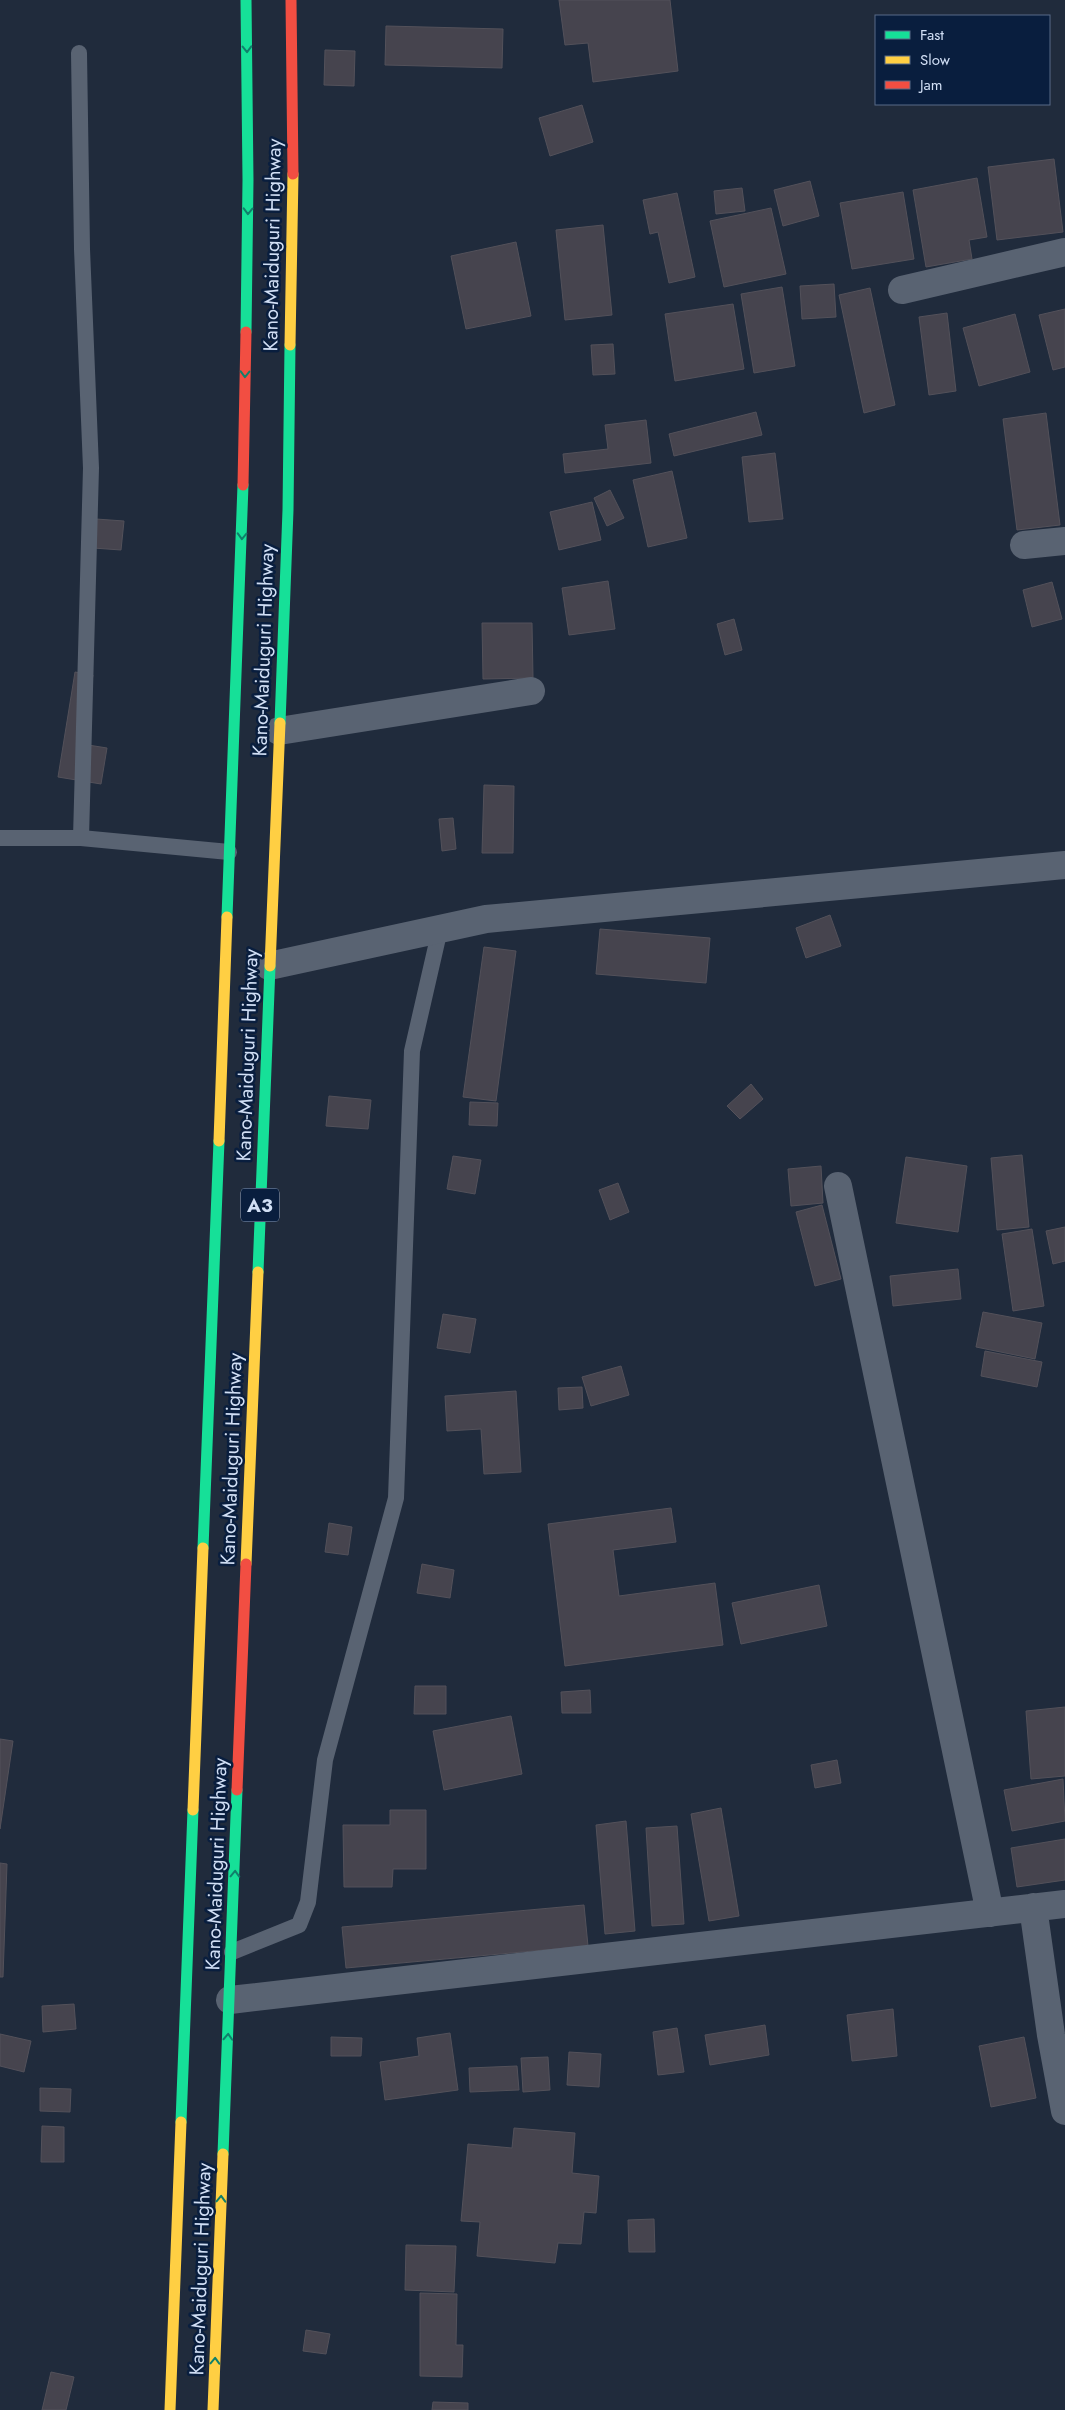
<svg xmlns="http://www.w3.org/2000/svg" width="1065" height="2410" font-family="Jost,sans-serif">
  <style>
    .building { fill: #46444e; stroke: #53515a }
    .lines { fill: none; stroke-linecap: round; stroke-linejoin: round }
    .lane { stroke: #596372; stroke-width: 16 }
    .street { stroke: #596372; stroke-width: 28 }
    .fast { stroke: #16e098; stroke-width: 11 }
    .slow { stroke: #ffcf43; stroke-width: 11 }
    .jam { stroke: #f24e42; stroke-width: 11 }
    .oneway { stroke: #107f6b }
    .labels { text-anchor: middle; stroke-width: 5; stroke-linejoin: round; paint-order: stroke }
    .shield { fill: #091e3e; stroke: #95a5be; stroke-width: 1 }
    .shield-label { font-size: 19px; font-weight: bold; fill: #d1dff5 }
    .street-label { font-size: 20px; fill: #d1dff5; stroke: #091e3e }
  </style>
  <rect width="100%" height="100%" fill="#202b3c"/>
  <path class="building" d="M559 0H670L678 71 593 82 588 43 565 45Z
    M386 26 503 29 502 68 385 65Z
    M325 50 355 51 354 86 324 85Z
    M582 105 593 142 550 156 539 118Z
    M1054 159 1063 232 997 240 988 167Z
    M977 178 987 237 969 240 972 259 926 267 913 190Z
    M810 181 819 216 783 226 774 190Z
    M742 188 745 211 716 214 714 191Z
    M903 192 914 259 852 269 840 203Z
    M677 193 695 277 669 283 658 232 650 234 643 200Z
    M771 208 786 274 724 287 710 221Z
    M603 225 612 315 565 320 556 230Z
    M516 242 531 316 466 329 451 256Z
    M834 284 836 317 802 319 800 286Z
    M782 287 795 366 754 373 741 294Z
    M870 288 895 405 864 413 839 295Z
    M733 304 744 369 675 381 665 314Z
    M1065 309V367L1053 370 1039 315Z
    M947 313 956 391 929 395 919 317Z
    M1015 314 1030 372 979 386 963 328Z
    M613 344 615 374 593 375 591 345Z
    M756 412 762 435 674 456 669 434Z
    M1046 413 1060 525 1017 530 1003 419Z
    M646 420 651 463 565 473 563 454 608 449 605 425Z
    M775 453 783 519 749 522 742 457Z
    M672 471 687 538 648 547 633 480Z
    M610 490 624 518 607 526 594 498Z
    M592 502 601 540 559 550 550 512Z
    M96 519 124 521 121 550 93 548Z
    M608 581 615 629 569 635 562 588Z
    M1052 582 1062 619 1032 627 1023 590Z
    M734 619 742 650 725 655 717 624Z
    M482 623H532L533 678 483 679Z
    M75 672 93 675 82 744 107 748 101 784 58 777Z
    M484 785 514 786 513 853H482Z
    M453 818 456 849 442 851 439 819Z
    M830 915 841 946 806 958 796 928Z
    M600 929 710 938 706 983 596 974Z
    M484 947 516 951 496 1101 463 1097Z
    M751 1084 763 1099 740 1119 727 1106Z
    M329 1096 371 1100 368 1129 326 1126Z
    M470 1102 498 1103 497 1126 469 1125Z
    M1022 1155 1029 1227 997 1230 991 1158Z
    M453 1156 481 1160 475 1194 447 1189Z
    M906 1157 967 1166 958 1232 896 1223Z
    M821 1166 823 1203 791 1206 788 1169Z
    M618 1183 629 1212 610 1220 599 1190Z
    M822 1205 841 1279 815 1286 796 1212Z
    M1065 1227V1261L1053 1264 1046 1231Z
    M1032 1229 1044 1306 1013 1311 1002 1234Z
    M958 1269 961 1299 893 1306 890 1276Z
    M983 1312 1042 1323 1035 1359 976 1347Z
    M443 1314 476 1319 470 1353 437 1348Z
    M985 1351 1042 1362 1037 1387 981 1376Z
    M621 1366 629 1395 591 1406 582 1377Z
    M582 1387 583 1408 559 1410 558 1388Z
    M516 1391 521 1472 484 1474 481 1429 447 1431 445 1396Z
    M671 1508 676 1542 613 1550 619 1596 715 1583 723 1645 565 1666 548 1524Z
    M329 1523 352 1527 348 1555 325 1552Z
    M422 1564 454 1570 450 1598 417 1593Z
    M819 1585 827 1626 741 1644 732 1603Z
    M415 1686H446V1714H414Z
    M590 1690 591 1713H562L561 1692Z
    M1065 1707V1776L1031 1779 1026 1711Z
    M511 1716 522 1774 444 1790 433 1731Z
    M0 1739 13 1741 0 1829Z
    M837 1760 841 1783 815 1788 811 1765Z
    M1063 1779 1065 1821 1012 1831 1004 1790Z
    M721 1808 739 1916 709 1921 691 1814Z
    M390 1810H426V1869H393L392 1887H344L343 1825H390Z
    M626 1821 635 1931 605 1934 596 1825Z
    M677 1826 684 1924 652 1926 646 1828Z
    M1065 1839V1880L1017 1887 1011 1848Z
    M0 1863 7 1864 3 1977H0Z
    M584 1905 588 1946 346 1968 342 1927Z
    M74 2004 76 2029 43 2032 42 2006Z
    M893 2009 897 2056 852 2061 847 2015Z
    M765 2025 769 2055 710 2065 705 2035Z
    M677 2028 684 2072 658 2075 653 2032Z
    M450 2033 458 2090 385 2100 380 2062 419 2056 417 2038Z
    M0 2034 31 2041 24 2072 0 2066Z
    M331 2037 362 2038 361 2056H331Z
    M1024 2037 1036 2098 991 2107 979 2046Z
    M569 2052 601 2054 599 2087 567 2085Z
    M548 2057 550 2090 523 2092 521 2058Z
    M517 2066 519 2090 470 2092 469 2068Z
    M40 2088 71 2089 70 2112 40 2111Z
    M42 2126 64 2127V2162H41Z
    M514 2128 575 2133 572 2173 599 2176 596 2213 584 2212 581 2244 558 2243 555 2263 477 2256 480 2222 461 2221 468 2144 512 2148Z
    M654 2219 655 2252H629L628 2220Z
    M406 2245 456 2246 454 2292 405 2290Z
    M420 2293 457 2294 456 2345H463L462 2377 420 2376Z
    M306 2330 330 2334 326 2354 303 2351Z
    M51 2372 74 2377 66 2410H42Z
    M433 2402 468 2403V2410H432Z"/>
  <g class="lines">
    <path class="lane" d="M79 53 82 249 91 468 81 838
      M0 838H81L229 852
      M232 1952 299 1925 308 1902 325 1760 396 1498 412 1051 440 929"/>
    <path class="street" d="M902 290 1065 252
      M1024 545 1065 541
      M279 731 531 691
      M269 966 486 919 1065 865
      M838 1186 990 1913
      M1033 1907 1051 2035 1065 2111
      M230 2000 1065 1904"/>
    <path class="fast" d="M246 332 248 180 246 0
      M280 723 288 510 290 345
      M227 917 243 485
      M258 1272 270 966
      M203 1548 219 1141
      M181 2122 193 1810
      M223 2154 237 1790"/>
    <path class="slow" d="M290 345 293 174
      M270 966 280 723
      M219 1141 227 917
      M246 1564 258 1272
      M193 1810 203 1548
      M170 2410 181 2122
      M213 2410 223 2154"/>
    <path class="jam" d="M291 0 293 174
      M243 485 246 332
      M237 1790 246 1564"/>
  </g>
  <defs><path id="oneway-chevron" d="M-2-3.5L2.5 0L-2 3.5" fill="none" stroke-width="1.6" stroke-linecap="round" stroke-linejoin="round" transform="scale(1.25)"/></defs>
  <g class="oneway">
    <use href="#oneway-chevron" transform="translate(247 49) rotate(89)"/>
    <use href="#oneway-chevron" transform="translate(248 211) rotate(91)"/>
    <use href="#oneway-chevron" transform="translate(245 374) rotate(91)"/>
    <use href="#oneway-chevron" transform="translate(242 536) rotate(92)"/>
    <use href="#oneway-chevron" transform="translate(235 1874) rotate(-88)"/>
    <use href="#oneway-chevron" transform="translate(228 2037) rotate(-87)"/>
    <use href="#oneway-chevron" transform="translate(221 2199) rotate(-88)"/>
    <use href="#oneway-chevron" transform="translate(215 2361) rotate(-88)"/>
  </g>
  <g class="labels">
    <rect class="shield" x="241" y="1188.5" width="38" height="33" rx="4"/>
    <g class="shield-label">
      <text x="260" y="1212">A3</text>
    </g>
    <g class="street-label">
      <text transform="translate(272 245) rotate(-89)" y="7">Kano-Maiduguri Highway</text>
      <text transform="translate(263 650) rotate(-88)" y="7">Kano-Maiduguri Highway</text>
      <text transform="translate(247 1055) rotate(-88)" y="7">Kano-Maiduguri Highway</text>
      <text transform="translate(231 1459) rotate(-88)" y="7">Kano-Maiduguri Highway</text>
      <text transform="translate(216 1864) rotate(-88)" y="7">Kano-Maiduguri Highway</text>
      <text transform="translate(200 2269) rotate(-88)" y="7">Kano-Maiduguri Highway</text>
    </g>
  </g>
  <rect x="875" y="15" width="175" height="90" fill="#091e3e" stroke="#596b87"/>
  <rect x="885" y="31" width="25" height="8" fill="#16e098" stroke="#596b87"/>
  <text x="920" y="40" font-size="15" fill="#d1dff5">Fast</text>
  <rect x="885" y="56" width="25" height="8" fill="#ffcf43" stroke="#596b87"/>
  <text x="920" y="65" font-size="15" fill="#d1dff5">Slow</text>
  <rect x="885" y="81" width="25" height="8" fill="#f24e42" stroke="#596b87"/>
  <text x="920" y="90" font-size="15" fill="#d1dff5">Jam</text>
</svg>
